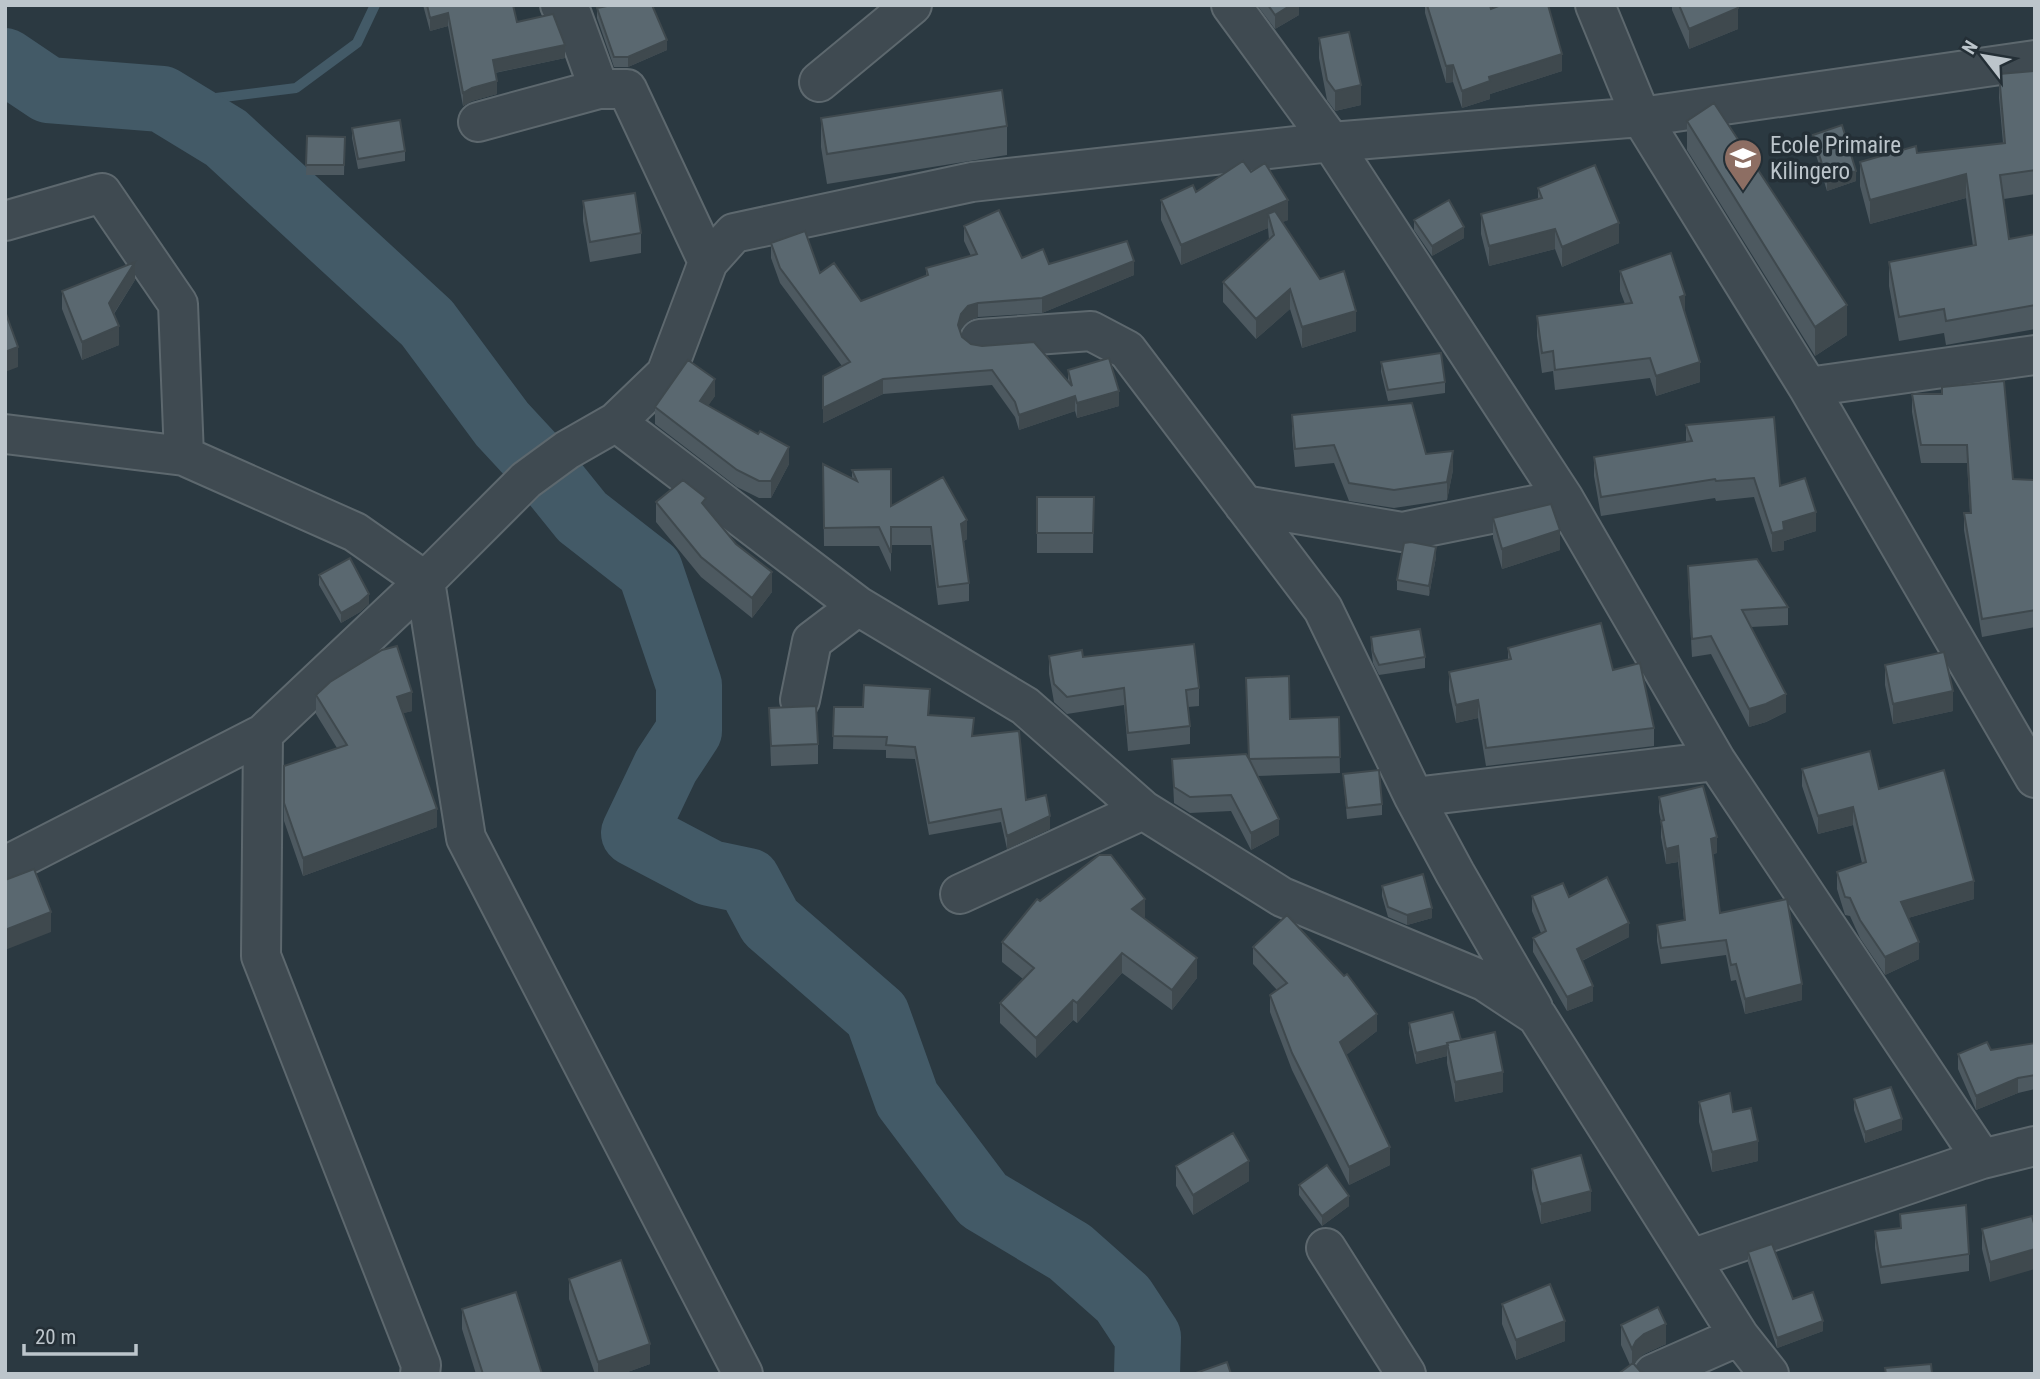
<svg xmlns="http://www.w3.org/2000/svg" width="2040" height="1379" font-family="'Roboto Condensed',sans-serif">
  <style>
    .lines { fill: none; stroke-linecap: round; stroke-linejoin: round }
    .stream { stroke: #435a67; stroke-width: 10 }
    .river { stroke: #435a67; stroke-width: 66 }
    .minor-casing { stroke: #5d686e; stroke-width: 42 }
    .minor { stroke: #3f4a51; stroke-width: 38 }
    .wall { fill: #4d5960 }
    .shaded-wall { fill: #3f494e }
    .building { fill: #5a6870; stroke: #3f494e; stroke-width: 2 }
    .labels { text-anchor: middle; stroke-width: 7; stroke-linejoin: round; paint-order: stroke }
    .poi-label { font-size: 23px; fill: #bcc5cb; stroke: #242f36; text-anchor: start }
  </style>
  <rect width="100%" height="100%" fill="#2b3941"/>
  <g class="lines">
    <path class="stream" d="M162 99 216 98 296 88 357 43 375 5"/>
    <path class="river" d="M5 61 48 90 162 99 226 138 427 323 502 424 540 465 582 517 650 570 689 685V731L666 766 634 833 710 873 748 881 770 922 877 1015 907 1099 983 1200 1070 1252 1123 1299 1148 1337 1147 1374"/>
    <defs>
      <path id="minor" d="M560 5 572 15 599 89H627L708 262
        M1231 5 1331 142 1564 499 1716 761 1982 1159
        M1595 5 1641 117 1808 387 2035 778
        M819 82 912 5
        M478 122 599 89
        M5 221 102 193 178 304 184 456
        M980 339 1091 331 1127 350 1323 609 1414 797 1455 873 1533 1008
        M1808 387 2035 355
        M616 422 858 606 1025 706 1143 810 1282 897 1484 981 1537 1016 1739 1336 1769 1374
        M5 434 184 456 355 532 425 581 466 838 743 1374
        M1244 505 1402 532 1564 499
        M800 700 812 641 858 606
        M1414 797 1716 761
        M5 866 263 734
        M960 894 1143 810
        M1326 1248 1406 1374
        M1691 1259 1982 1159 2035 1146
        M420 1374 421 1365 261 956 263 734 425 581 526 480 567 450 616 422 666 374 708 262 734 233 972 182 1331 142 1641 117 2035 60
        M1653 1374 1739 1336"/>
    </defs>
    <use href="#minor" class="minor-casing"/>
    <use href="#minor" class="minor"/>
  </g>
  <path class="wall" d="M423 5H513L517 22 565 58 495 73 497 94 472 101 463 106 448 26 430 31Z
    M1257 5H1299V15L1275 29Z
    M1425 5H1490L1491 9 1562 71 1490 94V99L1462 108 1453 82 1446 83 1425 13Z
    M1672 5H1737L1738 29 1689 49 1672 10Z
    M597 8 667 50 628 67H614L597 18Z
    M1319 38 1361 105 1335 111 1327 100 1319 58Z
    M2035 71V194L2004 199 2009 239 2035 234V329L1946 345 1944 333 1899 341 1889 286V262L1973 246 1966 198 1870 224 1860 186V162L1917 153 2003 143 1999 98V74Z
    M821 118 1007 126V155L827 184 821 147Z
    M1687 121 1847 335 1815 356 1687 150Z
    M352 128 405 151V161L358 169 352 138Z
    M1813 135 1856 181 1827 191 1813 145Z
    M307 136 345 137 344 175H306Z
    M1251 172 1288 220 1282 222 1320 279 1356 331 1302 348 1290 309 1256 339 1223 302V282L1269 240 1268 228 1181 265 1161 220V200L1196 192Z
    M1538 188 1619 243 1562 267 1555 249 1489 266 1481 234V214L1538 199Z
    M583 201 641 233V253L590 262 583 221Z
    M1414 220 1464 238 1432 256 1414 230Z
    M964 226 1022 258 1049 264 1134 275 1042 313 978 317 968 321 961 329 960 331 962 337 971 344 1068 381V370L1119 406 1077 418 1075 411 1019 430 1015 417 992 385 883 394 823 423V376L842 366 780 283 771 258V243L820 273 861 301 926 276V268L971 256 964 241Z
    M1620 271 1685 315 1700 382 1656 396 1650 378 1555 390 1553 371 1542 373 1537 336V316L1625 304 1620 291Z
    M135 280 114 314 119 345 82 360 62 309V291Z
    M1381 362 1445 382V393L1388 401 1381 372Z
    M1942 387 2013 479 2035 480V627L1982 637 1964 530V513H1970L1967 463H1921L1912 412V394H1942Z
    M715 396 708 405 789 464 771 498H759L737 487 655 424V407Z
    M1292 415 1426 454 1453 470 1447 500 1394 508 1349 501 1334 463 1295 467 1292 433Z
    M1686 425 1780 486 1816 531 1784 541V550L1772 552 1754 497 1716 501 1715 498 1601 516 1594 476V457L1686 442Z
    M823 464 852 479V470L891 506 967 539 964 541 969 583V601L938 605 931 545H891V572L879 546H824Z
    M1037 497H1094L1093 553H1037Z
    M656 502 706 507 736 544 772 592 752 618 701 577 656 522Z
    M1493 518 1560 550 1502 569 1493 538Z
    M1436 557 1429 596 1397 590V580Z
    M1688 566 1788 607V625L1751 627 1786 712 1766 722 1749 727 1711 654 1692 657 1688 584Z
    M319 575 369 604 360 612 341 623 319 585Z
    M1371 637 1425 657V668L1379 675 1373 663 1371 647Z
    M1508 648 1613 670 1654 728V746L1486 766 1478 718 1456 723 1449 691V672L1508 660Z
    M1049 656 1083 657 1199 688V706L1188 707 1190 726V744L1128 751 1124 705 1067 714 1054 702 1049 674Z
    M1885 665 1953 711 1893 724 1885 685Z
    M316 695 412 711 403 713 437 827 303 876 284 821V766L337 748 316 714Z
    M930 702 929 715 973 736 1050 829 1007 849 1001 822 929 835 915 759 886 758V750L833 749 834 707H863Z
    M769 708 818 744V764L771 766Z
    M1339 717 1340 773 1257 776 1279 835 1251 850 1231 811 1190 813 1174 803 1172 759 1248 758 1290 719Z
    M1802 769 1879 789 1974 899 1908 918 1919 959 1885 975 1860 938 1850 916 1845 915 1837 889V872L1862 863 1853 825 1818 834 1802 786Z
    M1343 774 1382 804V815L1347 819Z
    M1659 797 1717 853 1713 854 1720 913 1802 1000 1745 1014 1736 980 1731 981 1726 955 1661 964 1657 941V925L1684 920 1678 862 1666 864 1661 837V821L1659 812Z
    M1382 886 1432 918 1407 925 1388 917 1382 896Z
    M1532 896 1569 897 1629 937 1582 961 1593 1001 1567 1011 1533 952V938L1541 933 1532 911Z
    M1040 901 1145 919 1197 978 1172 1010 1122 973 1077 1023 1073 1020 1036 1058 1000 1023V1003L1023 979 1002 962V942Z
    M1253 947 1377 1031 1346 1055 1390 1165 1349 1185 1292 1070 1270 1012V995L1277 990 1253 964Z
    M1409 1023 1461 1040 1503 1092 1455 1102 1447 1063V1056L1416 1064 1409 1033Z
    M2035 1043V1089L2018 1093 1976 1110 1958 1069V1054L1991 1050Z
    M1854 1099 1902 1130 1865 1143 1854 1110Z
    M1699 1102 1733 1112 1758 1161 1712 1172 1699 1122Z
    M1176 1166 1249 1181 1193 1215 1176 1186Z
    M1532 1169 1591 1211 1541 1224 1532 1189Z
    M1299 1185 1349 1206 1322 1226 1299 1195Z
    M1900 1214 1969 1254V1271L1881 1284 1875 1248V1231L1900 1228Z
    M2032 1216 1990 1282 1982 1249V1229Z
    M1748 1252 1793 1299 1823 1331 1777 1348 1748 1263Z
    M569 1279 650 1364 622 1374H595L569 1299Z
    M1502 1304 1565 1341 1516 1360 1502 1324Z
    M462 1309 542 1374H476L462 1329Z
    M1621 1325 1666 1344 1644 1354 1636 1361 1634 1364 1640 1371 1618 1374 1630 1365 1621 1345Z"/>
  <path class="shaded-wall" d="M1291 5H1299V15L1275 29V15Z
    M1738 8V29L1689 49V29Z
    M448 13V26L430 31V18Z
    M667 40V50L628 67V57Z
    M565 45V58L493 73V60Z
    M1562 54V71L1490 94V99L1462 108V91L1489 77Z
    M1453 65V82L1446 83V66Z
    M497 81V94L472 101 463 106V93L472 88Z
    M1361 85V105L1335 111V91Z
    M1856 171V181L1827 191V180Z
    M1966 174V198L1870 224V200Z
    M1288 200V220L1271 227 1268 214V228L1181 265V245Z
    M1619 223V243L1562 267V247Z
    M1464 227V238L1432 256V246Z
    M1555 229V249L1489 266V246Z
    M1134 261V275L1042 313V298Z
    M135 262V280L109 321V303Z
    M1290 289V309L1256 339V319Z
    M1685 295V315L1680 297Z
    M978 303V317L968 321 961 329 958 340V325L961 314 968 306Z
    M1847 305V335L1815 356V327Z
    M1356 311V331L1302 348V327Z
    M119 326V345L82 360V342Z
    M18 347V367L5 372V352Z
    M1700 362V382L1656 396V376Z
    M715 379V396L700 418V401Z
    M883 379V394L823 423V408Z
    M1119 391V406L1077 418V403Z
    M1075 396V411L1019 430V415Z
    M789 447V464L771 498V481Z
    M1453 451V470L1447 500V482Z
    M1816 512V531L1784 541V550L1772 552V533L1783 522Z
    M967 520V539L961 542V524Z
    M1560 530V550L1502 569V549Z
    M1436 547V557L1429 596V586Z
    M772 572V592L752 618V598Z
    M369 594V604L360 612 341 623V613Z
    M1953 691V711L1893 724V704Z
    M412 692V711L397 715V697Z
    M1786 694V712L1766 722 1749 727V709Z
    M1478 700V718L1456 723V705Z
    M1853 807V825L1818 834V816Z
    M437 809V827L303 876V858Z
    M1050 816V829L1007 849V836Z
    M1279 819V835L1251 850V833Z
    M1717 837V853L1711 854V839Z
    M1678 846V862L1666 864V849Z
    M1974 881V899L1901 920V902Z
    M1145 899V919L1132 909Z
    M1432 908V918L1407 925V915Z
    M51 912V932L5 950V930Z
    M1629 923V937L1577 963V949Z
    M1919 942V959L1885 975V957Z
    M1122 953V973L1077 1023V1003Z
    M1197 958V978L1172 1010V990Z
    M1802 984V1000L1745 1014V999Z
    M1593 986V1001L1567 1011V997Z
    M1073 1000V1020L1036 1058V1038Z
    M1377 1014V1031L1340 1060V1042Z
    M1447 1045V1056L1416 1064V1053Z
    M1503 1072V1092L1455 1102V1082Z
    M2018 1078V1093L1976 1110V1096Z
    M1902 1119V1130L1865 1143V1132Z
    M1758 1141V1161L1712 1172V1152Z
    M1390 1147V1165L1349 1185V1167Z
    M1249 1161V1181L1193 1215V1195Z
    M1591 1191V1211L1541 1224V1204Z
    M1349 1196V1206L1322 1226V1216Z
    M2035 1249V1269L1990 1282V1262Z
    M1565 1321V1341L1516 1360V1340Z
    M1823 1321V1331L1777 1348V1338Z
    M1666 1324V1344L1644 1354 1636 1361 1632 1369V1349L1636 1341 1644 1334Z
    M650 1344V1364L622 1374H598V1362Z"/>
  <path class="building" d="M427 5H513L517 22 553 14 565 45 493 60 497 81 472 88 463 93 448 13 430 18Z
    M612 5H652L667 40 628 57H614L597 8Z
    M1268 5H1291L1275 15Z
    M1427 5H1490L1491 9 1501 5H1548L1562 54 1489 77 1490 81 1462 91 1453 65 1446 66Z
    M1679 5H1737L1738 8 1689 29Z
    M1349 32 1361 85 1335 91 1327 80 1319 38Z
    M2035 71V170L2000 175 2009 239 2035 234V305L1946 321 1944 309 1899 317 1889 262 1976 245 1966 174 1870 200 1860 162 1916 146 1917 153 2005 143 1999 74Z
    M1002 90 1007 126 827 154 821 118Z
    M1714 103 1847 305 1815 327 1687 121Z
    M400 120 405 151 358 159 352 128Z
    M1842 125 1856 171 1827 180 1813 135Z
    M307 136 345 137 344 165H306Z
    M1243 161 1251 172 1265 163 1288 200 1181 245 1161 200 1193 185 1196 192Z
    M1595 165 1619 223 1562 247 1555 229 1489 246 1481 214 1542 198 1538 188Z
    M635 193 641 233 590 242 583 201Z
    M1449 200 1464 227 1432 246 1414 220Z
    M999 210 1022 258 1043 249 1049 264 1127 241 1134 261 1042 298 978 303 968 306 961 314 958 325 962 337 971 344 982 346 1034 342 1072 386 1068 370 1109 358 1119 391 1077 403 1075 396 1019 415 1015 402 992 370 883 379 823 408V376L850 362 780 268 771 243 805 231 820 273 834 263 861 301 928 275 926 268 977 254 964 226Z
    M1275 211 1320 279 1344 271 1356 311 1302 327 1290 289 1256 319 1223 282 1274 235 1268 214Z
    M1671 253 1685 295 1680 297 1700 362 1656 376 1650 358 1555 370 1553 351 1542 353 1537 316 1632 303 1620 271Z
    M135 262 109 303 119 326 82 342 62 291Z
    M5 311 18 347 5 352Z
    M1441 353 1445 382 1388 390 1381 362Z
    M688 360 715 379 700 401 758 434 760 431 789 447 771 481H759L737 470 655 407Z
    M2004 381 2013 479 2035 480V610L1982 619 1964 513H1971L1967 445H1921L1912 394H1942V387Z
    M1412 403 1426 454 1453 451 1447 482 1394 490 1349 483 1334 445 1295 449 1292 415Z
    M1774 417 1780 486 1805 478 1816 512 1783 522 1784 530 1772 533 1754 478 1716 481 1715 479 1601 497 1594 457 1692 441 1686 425Z
    M823 464 857 481 852 470 891 469V506L943 477 967 520 961 524 969 583 938 587 931 527H891V553L879 527 824 528Z
    M683 480 706 498 702 503 736 544 772 572 752 598 701 557 656 502Z
    M1037 497H1094L1093 533H1037Z
    M1551 504 1560 530 1502 549 1493 518Z
    M1411 542 1436 547 1429 586 1397 580 1404 543Z
    M350 558 369 594 360 602 341 613 319 575Z
    M1757 559 1788 607 1742 610 1786 694 1766 704 1749 709 1711 636 1692 639 1688 566Z
    M1601 623 1613 670 1640 663 1654 728 1486 748 1478 700 1456 705 1449 672 1511 659 1508 648Z
    M1420 629 1425 657 1379 665 1373 652 1371 637Z
    M1194 644 1199 688 1186 690 1190 726 1128 733 1124 688 1067 697 1054 684 1049 656 1082 650 1083 657Z
    M397 646 412 692 397 697 437 809 303 858 284 803V766L347 745 316 695 330 682 382 650Z
    M1944 652 1953 691 1893 704 1885 665Z
    M1289 676 1290 719 1339 717 1340 757 1249 759 1279 819 1251 833 1231 795 1190 797 1174 787 1172 759 1246 754 1249 759 1246 678Z
    M864 685 930 689 928 715 974 718 972 736 1019 731 1026 800 1046 795 1050 816 1007 836 1001 809 929 823 915 747 886 745 887 737 833 736 834 707H863Z
    M816 706 818 744 771 746 769 708Z
    M1870 751 1879 789 1944 770 1974 881 1901 902 1919 942 1885 957 1860 920 1850 898 1845 897 1837 872 1866 862 1853 807 1818 816 1802 769Z
    M1379 770 1382 804 1347 808 1343 774Z
    M1703 786 1717 837 1711 839 1720 913 1787 899 1802 984 1745 999 1736 964 1731 965 1726 940 1661 948 1657 925 1685 920 1678 846 1666 849 1661 821 1664 820 1659 797Z
    M1099 855H1111L1145 899 1132 909 1197 958 1172 990 1122 953 1077 1003 1073 1000 1036 1038 1000 1003 1034 968 1002 942 1037 899 1040 901Z
    M34 869 51 912 5 930V880Z
    M1423 874 1432 908 1407 915 1388 907 1382 886Z
    M1607 877 1629 923 1577 949 1593 986 1567 997 1533 938 1546 931 1532 896 1563 883 1569 897Z
    M1287 915 1344 976 1347 974 1377 1014 1340 1042 1390 1147 1349 1167 1292 1053 1270 995 1287 983 1253 947Z
    M1453 1012 1461 1040 1447 1043 1448 1045 1416 1053 1409 1023Z
    M1495 1032 1503 1072 1455 1082 1447 1043Z
    M1987 1042 1991 1050 2035 1043V1075L2018 1078 1976 1096 1958 1054Z
    M1891 1087 1902 1119 1865 1132 1854 1099Z
    M1730 1093 1733 1112 1751 1108 1758 1141 1712 1152 1699 1102Z
    M1233 1133 1249 1161 1193 1195 1176 1166Z
    M1581 1155 1591 1191 1541 1204 1532 1169Z
    M1327 1165 1349 1196 1322 1216 1299 1185Z
    M1966 1205 1969 1254 1881 1267 1875 1231 1901 1228 1900 1214Z
    M2032 1216 2035 1227V1249L1990 1262 1982 1229Z
    M1772 1244 1793 1299 1813 1292 1823 1321 1777 1338 1748 1252Z
    M621 1260 650 1344 598 1362 569 1279Z
    M1550 1284 1565 1321 1516 1340 1502 1304Z
    M516 1292 542 1374H483L462 1309Z
    M1658 1307 1666 1324 1644 1334 1636 1341 1632 1349 1621 1325Z
    M1227 1362 1231 1374H1193Z
    M1633 1363 1640 1371 1646 1374H1618Z
    M1931 1364 1932 1374H1886L1885 1368Z"/>
  <defs>
    <symbol id="school-pin" viewBox="-11 -11 22 30"><path d="M0 17L-7.5 6A9.5 9.5 0 1 1 7.5 6Z" fill="#8d6e63" stroke="#242f36"/><path d="M0-5L7-2L0 1L-7-2ZM-4 1L0 2.5L4 1V4Q0 6-4 4Z" fill="#fff"/></symbol>
  </defs>
  <g fill-rule="evenodd">
    <use href="#school-pin" x="1721" y="136" width="44" height="60"/>
  </g>
  <g class="labels">
    <g class="poi-label">
      <text x="1770" y="153">Ecole Primaire<tspan x="1770" dy="26">Kilingero</tspan></text>
    </g>
  </g>
  <rect width="2040" height="1379" fill="none" stroke="#bcc5cb" stroke-width="14"/>
  <g transform="translate(1984 56) rotate(301)" stroke="#242f36" stroke-width="5" paint-order="stroke">
  <path d="M0-5L12 26L0 18L-12 26Z" fill="#bcc5cb"/>
  <text y="-10" font-size="19" font-weight="bold" text-anchor="middle" fill="#bcc5cb">N</text>
  </g>
  <path d="M24 1344v10h112v-10" fill="none" stroke="#bcc5cb" stroke-width="3.5"/>
  <text x="35" y="1344" font-size="21" fill="#bcc5cb" stroke="#242f36" stroke-width="5" paint-order="stroke">20 m</text>
</svg>
